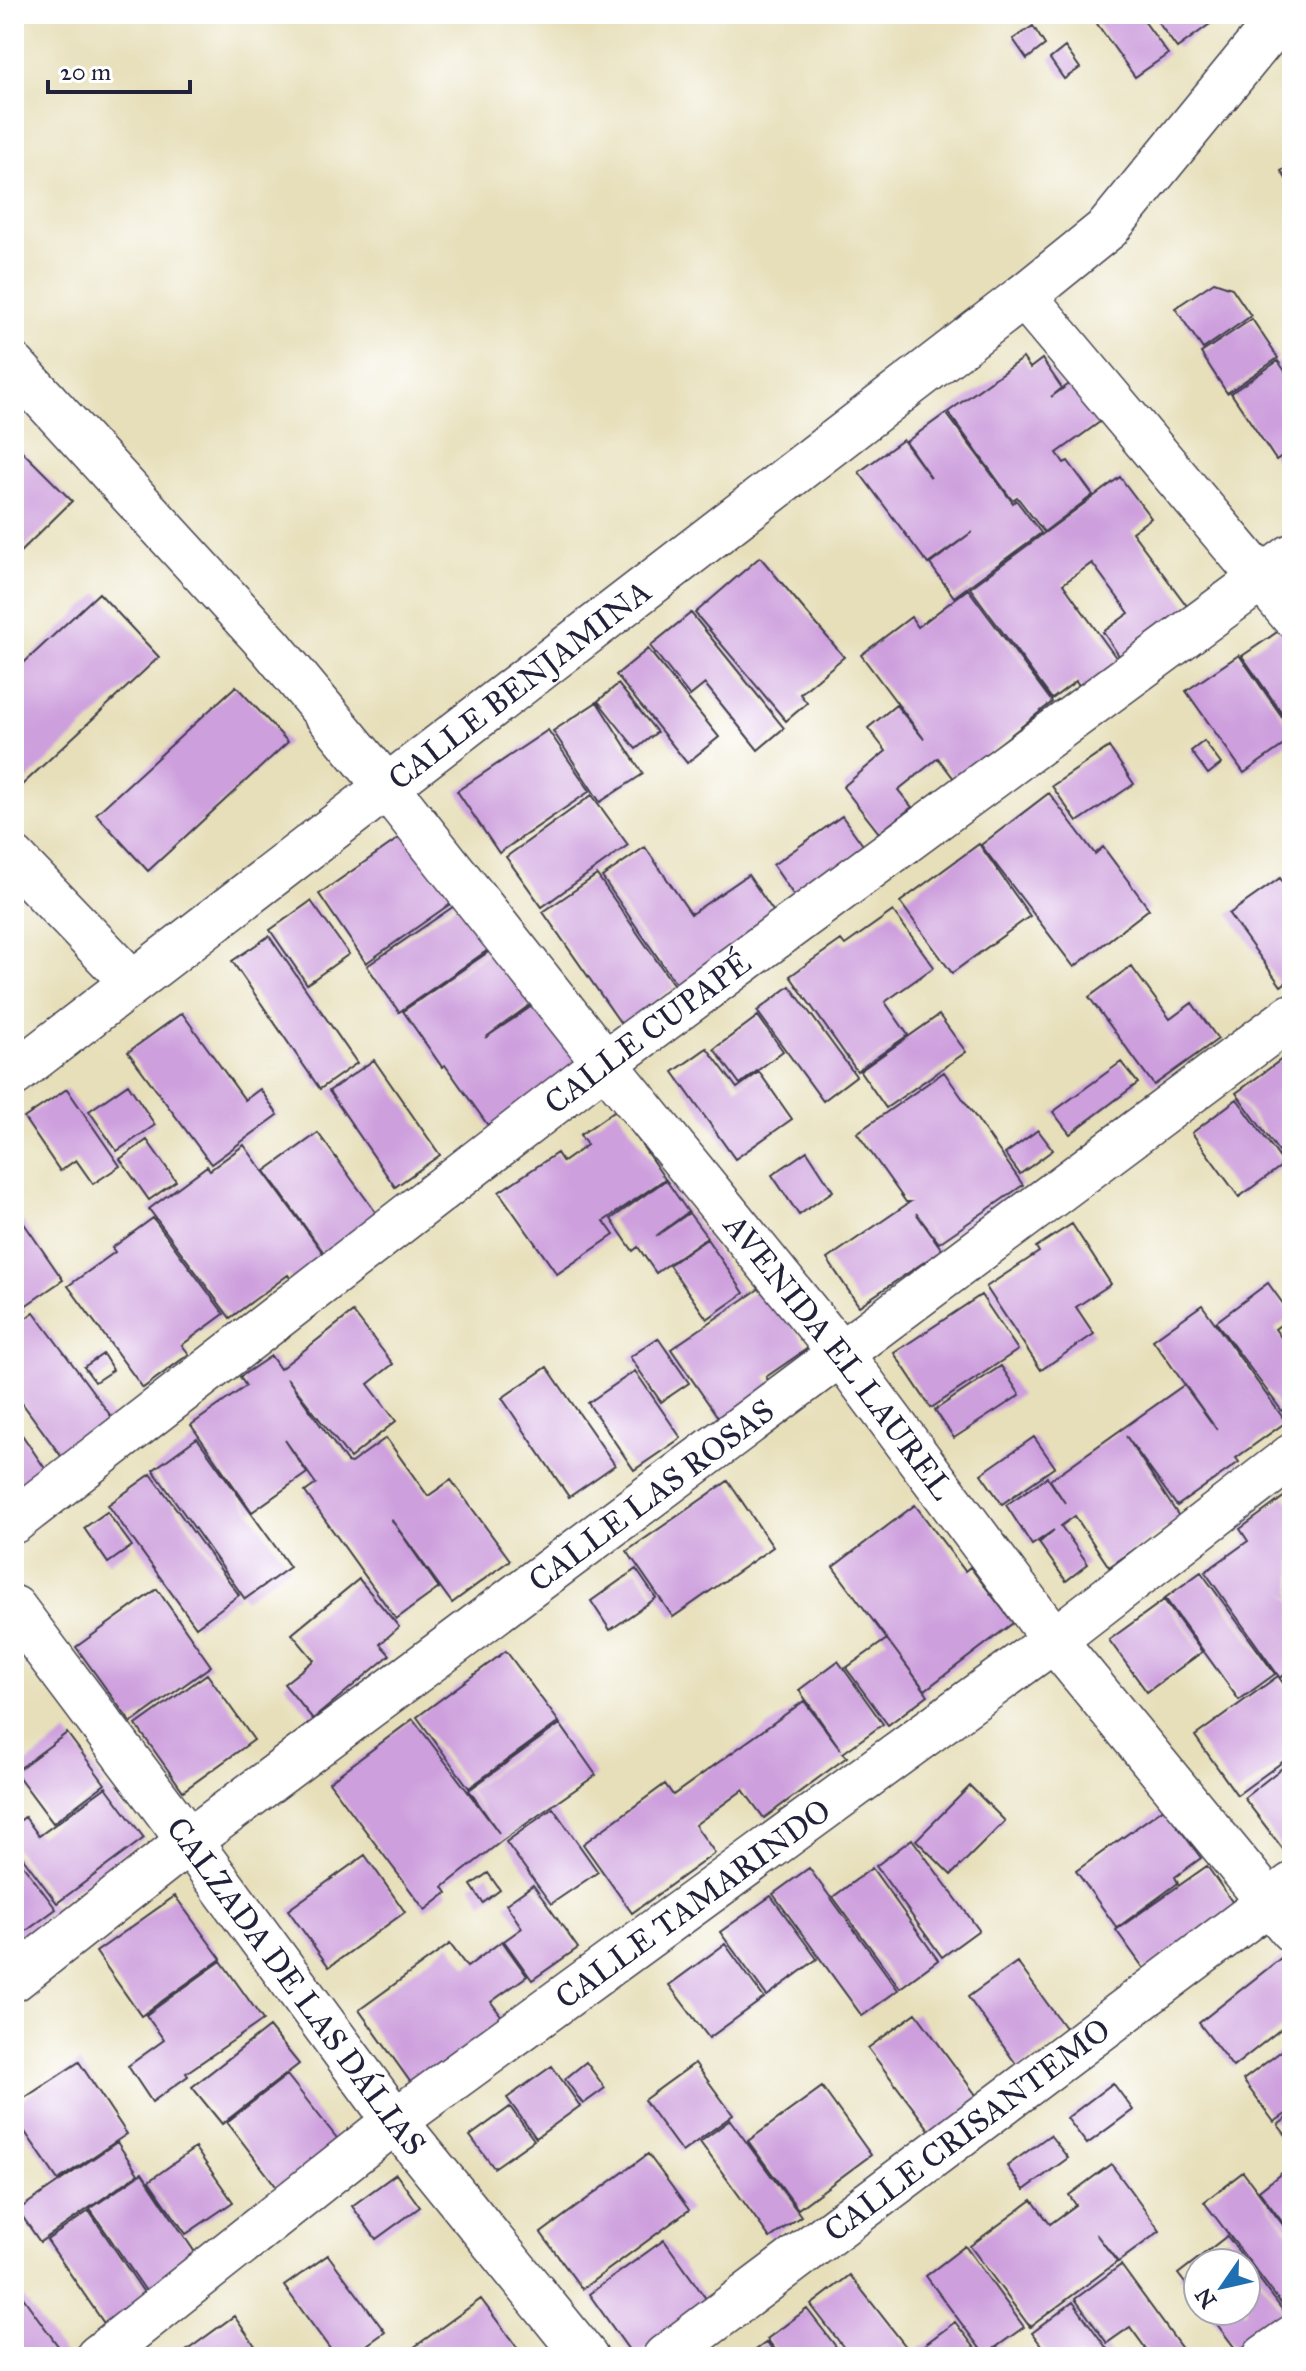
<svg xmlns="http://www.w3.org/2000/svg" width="1306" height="2371" font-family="'IM FELL Great Primer',serif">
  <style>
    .building { fill: #cd9fdd }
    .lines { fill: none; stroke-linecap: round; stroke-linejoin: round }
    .minor-casing { stroke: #403e4e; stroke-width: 47 }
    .minor { stroke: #fff; stroke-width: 44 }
    .labels { text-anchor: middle; stroke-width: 7; stroke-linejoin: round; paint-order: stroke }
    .street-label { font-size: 32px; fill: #22223b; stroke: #fff }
  </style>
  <rect width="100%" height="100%" fill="#fff"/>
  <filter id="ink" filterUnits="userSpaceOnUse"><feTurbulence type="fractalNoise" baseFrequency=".0125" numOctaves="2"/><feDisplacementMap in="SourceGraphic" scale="16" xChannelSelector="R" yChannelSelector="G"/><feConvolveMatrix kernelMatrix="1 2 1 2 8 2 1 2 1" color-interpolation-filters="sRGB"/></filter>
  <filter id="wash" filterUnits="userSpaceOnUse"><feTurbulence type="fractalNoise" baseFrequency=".006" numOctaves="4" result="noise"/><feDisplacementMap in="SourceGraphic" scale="32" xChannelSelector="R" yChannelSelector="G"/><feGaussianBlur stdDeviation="1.8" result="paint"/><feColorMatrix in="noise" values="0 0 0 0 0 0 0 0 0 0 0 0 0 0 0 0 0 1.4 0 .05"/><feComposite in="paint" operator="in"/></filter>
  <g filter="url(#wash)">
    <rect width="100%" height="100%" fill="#e7dfba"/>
    <g id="blocks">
      <path class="building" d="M1105 14H1139L1168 54 1135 77 1095 21Z
        M1152 14H1210L1214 21 1177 48Z
        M1033 26 1045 45 1027 59 1013 39Z
        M1065 47 1080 68 1064 79 1050 59Z
        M1292 164V188L1281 171Z
        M1214 282 1232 288 1251 316 1203 349 1175 308Z
        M1252 319 1278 358 1227 393 1201 353Z
        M1023 358 1030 368 1042 359 1062 388 1051 397 1075 380 1104 419 1057 453 1064 463 1068 461 1093 495 1044 532 1017 497 1012 500 948 412Z
        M1278 361 1292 381V449L1276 460 1231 393Z
        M946 413 1013 503 1016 500 1041 533 954 597 930 564 972 532 928 564 859 472 903 440 931 478 906 442Z
        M14 443 72 501 14 558Z
        M1120 477 1151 518 1132 532 1190 610 1122 660 1103 632 1129 613 1092 563 1063 584 1122 666 1085 694 1076 681 1052 699 970 588Z
        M760 557 844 657 800 694 807 703 786 721 695 613Z
        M968 589 1052 702 955 780 938 758 898 790 912 807 879 833 843 787 886 751 868 728 896 705 924 739 861 655 911 617 918 627Z
        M99 593 159 657 22 785 14 776V672Z
        M691 613 784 728 758 750 705 684 690 696 650 646Z
        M1289 624 1292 629V710L1284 716 1242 656Z
        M648 649 719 737 687 763 616 675Z
        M1239 655 1292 731V739L1244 773 1186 691Z
        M618 684 657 732 636 749 598 701Z
        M236 686 288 742 148 871 96 814Z
        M597 702 643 774 600 802 553 731Z
        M1292 712V728L1284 717Z
        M548 730 590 791 499 853 457 791Z
        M1204 741 1221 764 1208 774 1191 751Z
        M1109 747 1134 784 1077 822 1052 786Z
        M1049 793 1095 854 1103 847 1149 909 1074 967 981 845Z
        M592 795 628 845 542 907 506 857Z
        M842 816 865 848 795 897 773 865Z
        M412 829 460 897 366 963 319 894Z
        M979 844 1030 916 952 973 900 902Z
        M645 847 691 914 748 875 778 918 679 988 602 877Z
        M597 875 675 987 622 1025 543 912Z
        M1280 878 1292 895V978L1281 986 1229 914Z
        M463 900 495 945 399 1012 367 966Z
        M311 901 349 954 307 984 270 930Z
        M893 911 934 967 885 1002 908 1035 857 1071 790 976 841 940 845 945Z
        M269 936 357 1063 320 1089 232 961Z
        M497 946 535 1001 485 1038 538 1002 584 1067 492 1131 445 1065 442 1067 403 1011Z
        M1131 966 1170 1019 1192 1003 1218 1039 1154 1085 1089 997Z
        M790 986 856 1076 823 1101 757 1011Z
        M182 1013 245 1100 260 1089 278 1115 211 1164 128 1052Z
        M939 1015 966 1052 886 1108 860 1071Z
        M758 1016 783 1051 740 1084 714 1049Z
        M707 1048 737 1088 759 1072 792 1119 735 1159 673 1072Z
        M1282 1059 1292 1072V1170L1236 1093Z
        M374 1060 440 1155 395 1187 329 1091Z
        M1121 1062 1138 1083 1070 1134 1053 1112Z
        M944 1072 1023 1185 939 1243 916 1213 942 1250 859 1306 827 1259 910 1202H906L857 1133Z
        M128 1084 155 1125 117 1151 89 1111Z
        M67 1089 120 1166 93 1184 76 1160 60 1171 24 1118Z
        M1237 1099 1284 1164 1239 1197 1192 1133Z
        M617 1109 665 1179 604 1221 614 1235 557 1274 499 1192 557 1153 563 1162 587 1145 580 1135Z
        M1038 1130 1053 1150 1020 1174 1005 1154Z
        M318 1133 377 1214 324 1253 265 1171Z
        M147 1140 176 1181 149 1200 120 1159Z
        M244 1145 326 1257 293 1282 288 1275 230 1318 149 1209 207 1166 210 1170Z
        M807 1151 833 1191 799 1215 772 1175Z
        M666 1180 688 1212 656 1236 689 1213 707 1237 656 1273 638 1247 633 1251 611 1219Z
        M14 1209 63 1280 25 1306 14 1291Z
        M153 1218 224 1314 182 1345 189 1354 143 1388 68 1286 115 1252 112 1248Z
        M1072 1224 1111 1284 1076 1307 1094 1334 1041 1370 986 1287 1039 1252 1036 1247Z
        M707 1239 744 1293 707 1319 669 1265Z
        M1268 1283 1292 1316 1275 1329 1292 1352V1404L1282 1411 1216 1322Z
        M763 1286 808 1348 766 1377 773 1387 722 1423 671 1349Z
        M14 1294 26 1310 14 1318Z
        M981 1295 1018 1350 931 1408 894 1353Z
        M1202 1305 1286 1422 1236 1458 1239 1462 1177 1506 1126 1436 1180 1518 1109 1567 1075 1516 1061 1526 1088 1564 1066 1581 1039 1543 1054 1530 1032 1545 1006 1505 1047 1477 1065 1503 1050 1480 1184 1385 1217 1430 1153 1340Z
        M34 1312 116 1423 64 1460 14 1392V1327Z
        M353 1312 393 1364 368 1384 396 1421 350 1458 287 1378 347 1462 351 1463 386 1438 428 1496 451 1480 510 1560 452 1603 391 1519 439 1588 396 1619 305 1492 316 1484 285 1440 307 1473 252 1512 191 1425 246 1386 240 1377 271 1356 280 1369Z
        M658 1338 689 1383 661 1402 630 1357Z
        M103 1354 113 1370 95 1382 84 1367Z
        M1001 1366 1020 1395 954 1438 935 1410Z
        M547 1367 615 1465 569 1497 502 1398Z
        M635 1371 681 1438 634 1470 588 1403Z
        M14 1423 48 1473 14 1496Z
        M1034 1437 1055 1467 1002 1504 981 1474Z
        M197 1438 290 1567 245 1599 153 1470Z
        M151 1474 239 1595 196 1627 108 1505Z
        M728 1481 773 1547 673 1617 627 1551Z
        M1285 1496 1292 1506V1600L1283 1590 1292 1602V1669L1280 1678 1205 1572 1248 1541 1240 1529Z
        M915 1505 965 1571 970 1567 1013 1623 925 1690 833 1567Z
        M107 1512 132 1546 108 1563 84 1528Z
        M636 1569 656 1598 610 1630 591 1601Z
        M1201 1572 1275 1674 1239 1700 1165 1598Z
        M359 1579 399 1627 380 1644 390 1655 313 1719 284 1684 314 1660 292 1634Z
        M157 1589 211 1666 131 1723 76 1647Z
        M1164 1600 1202 1652 1147 1692 1109 1640Z
        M887 1639 928 1695 888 1725 846 1668Z
        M506 1651 559 1722 469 1788 417 1717Z
        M838 1661 883 1724 843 1753 847 1757 764 1818 743 1790 695 1825 715 1853 632 1913 583 1844 665 1784 673 1795 804 1701 841 1750 799 1690Z
        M207 1674 254 1740 183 1791 136 1725Z
        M1278 1676 1292 1696V1755L1237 1795 1195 1736Z
        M413 1719 499 1833 469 1790 560 1724 596 1775 503 1840 443 1887 447 1893 425 1910 329 1782Z
        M67 1733 105 1784 53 1823 15 1772Z
        M1292 1760V1854L1289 1857 1244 1798Z
        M970 1786 1005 1821 951 1875 916 1840Z
        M106 1787 144 1838 57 1903 14 1846V1825L25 1817 39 1836Z
        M553 1808 598 1872 551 1904 506 1842Z
        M1164 1808 1201 1858 1175 1877 1178 1883 1117 1928 1076 1871Z
        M912 1839 979 1930 942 1957 876 1866Z
        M14 1853 56 1909 14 1940Z
        M365 1855 405 1912 329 1967 288 1910Z
        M1207 1866 1235 1906 1145 1970 1116 1930Z
        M809 1868 898 1990 862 2016 773 1894Z
        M872 1868 938 1960 900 1988 833 1897Z
        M488 1873 500 1890 483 1903 471 1885Z
        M533 1885 578 1948 532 1980 504 1941 522 1928 506 1904Z
        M175 1896 221 1959 141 2016 96 1952Z
        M771 1896 817 1959 767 1996 720 1932Z
        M502 1941 527 1976 491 2002 505 2021 414 2087 359 2010 450 1944 467 1967Z
        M725 1944 764 1998 709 2038 669 1985Z
        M1281 1958 1292 1972V2020L1233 2067 1199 2023Z
        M221 1961 263 2020 186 2073 188 2076 152 2102 128 2066 164 2040 146 2015Z
        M1017 1962 1068 2032 1019 2068 968 1997Z
        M916 2013 984 2106 937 2140 868 2048Z
        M269 2027 299 2064 222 2124 192 2087Z
        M1292 2043V2110L1274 2122 1243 2080Z
        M79 2062 127 2134 58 2180 14 2116V2105Z
        M586 2062 605 2088 583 2104 565 2079Z
        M695 2063 733 2115 682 2152 644 2100Z
        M552 2066 580 2106 536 2138 507 2098Z
        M287 2075 340 2142 279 2190 227 2122Z
        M1113 2083 1133 2110 1087 2144 1067 2118Z
        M822 2087 871 2155 798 2209 748 2141Z
        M510 2107 534 2140 494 2168 470 2136Z
        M1292 2114V2143L1278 2125Z
        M730 2120 801 2216 770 2238 700 2142Z
        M1050 2135 1068 2158 1024 2190 1007 2166Z
        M117 2142 138 2174 40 2242 18 2210Z
        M195 2148 233 2202 186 2234 149 2181Z
        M648 2154 689 2210 582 2289 541 2233Z
        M1111 2164 1160 2231 1118 2262 1096 2234 1117 2262 1030 2327 970 2246 1032 2200 1050 2224 1076 2205 1069 2195Z
        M1288 2168 1292 2174V2235L1259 2191Z
        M1243 2172 1292 2237V2312L1289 2314 1204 2202Z
        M142 2173 200 2260 148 2294 90 2209Z
        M396 2174 420 2207 376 2239 352 2206Z
        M89 2211 151 2303 110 2332 47 2240Z
        M1227 2236 1287 2316 1238 2352 1207 2311H1246V2263H1198V2300L1178 2274Z
        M664 2240 709 2303 634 2357 589 2294Z
        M965 2246 1024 2327 985 2355 926 2276Z
        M328 2255 385 2332 350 2357H336L284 2286Z
        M1121 2265 1188 2357H1152L1130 2327 1107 2343 1075 2299Z
        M850 2275 914 2357H851L811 2305Z
        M14 2285 66 2357H14Z
        M481 2299 524 2357H408L406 2353Z
        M1073 2302 1113 2357H1050L1032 2333Z
        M807 2309 844 2357H781L767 2339Z
        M234 2316 263 2357H178Z
        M955 2322 982 2357H920L916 2351Z
        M767 2342 778 2357H746Z"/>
    </g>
  </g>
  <g filter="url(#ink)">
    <use href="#blocks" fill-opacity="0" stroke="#403e4e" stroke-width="2"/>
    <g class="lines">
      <defs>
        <g id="minor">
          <path d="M1024 296 1292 615"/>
          <path id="s1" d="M14 366 271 647 386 786 605 1063 841 1354 1054 1640 1292 1930"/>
          <path d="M14 859 132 982"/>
          <path id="s2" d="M14 1074 1024 296 1108 228 1261 41 1286 14"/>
          <path id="s3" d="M14 1521 605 1063 1292 556"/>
          <path id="s4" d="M14 1608 189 1841 395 2121 586 2357"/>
          <path id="s5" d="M14 1979 189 1841 1292 1016"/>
          <path id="s6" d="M98 2357 395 2121 1054 1640 1292 1456"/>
          <path id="s7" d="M665 2357 1292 1885"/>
          <path d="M1265 2357 1292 2338"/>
        </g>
      </defs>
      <use href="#minor" class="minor-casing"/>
      <use href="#minor" class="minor"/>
    </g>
  </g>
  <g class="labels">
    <g class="street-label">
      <text dy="11" stroke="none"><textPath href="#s2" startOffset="638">CALLE BENJAMINA</textPath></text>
      <text dy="11" stroke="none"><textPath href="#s3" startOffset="800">CALLE CUPAPÉ</textPath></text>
      <text dy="11" stroke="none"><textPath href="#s1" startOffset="1290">AVENIDA EL LAUREL</textPath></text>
      <text dy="11" stroke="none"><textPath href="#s5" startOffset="800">CALLE LAS ROSAS</textPath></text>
      <text dy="11" stroke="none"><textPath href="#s6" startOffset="748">CALLE TAMARINDO</textPath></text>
      <text dy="11" stroke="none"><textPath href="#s4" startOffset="472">CALZADA DE LAS DÁLIAS</textPath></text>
      <text dy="11" stroke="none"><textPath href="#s7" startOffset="378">CALLE CRISANTEMO</textPath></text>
    </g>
  </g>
  <rect width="1306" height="2371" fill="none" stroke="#fff" stroke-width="48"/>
  <g transform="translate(1222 2287) rotate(236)"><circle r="38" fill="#ffffff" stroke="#a7a7b1" stroke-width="2"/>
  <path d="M0-6L14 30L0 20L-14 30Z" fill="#1f6fb2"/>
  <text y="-12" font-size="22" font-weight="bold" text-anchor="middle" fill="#22223b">N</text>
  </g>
  <path d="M48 80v12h142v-12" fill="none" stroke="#22223b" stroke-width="4"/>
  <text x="60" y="80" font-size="24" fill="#22223b" stroke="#ffffff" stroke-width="6" paint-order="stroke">20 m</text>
</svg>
